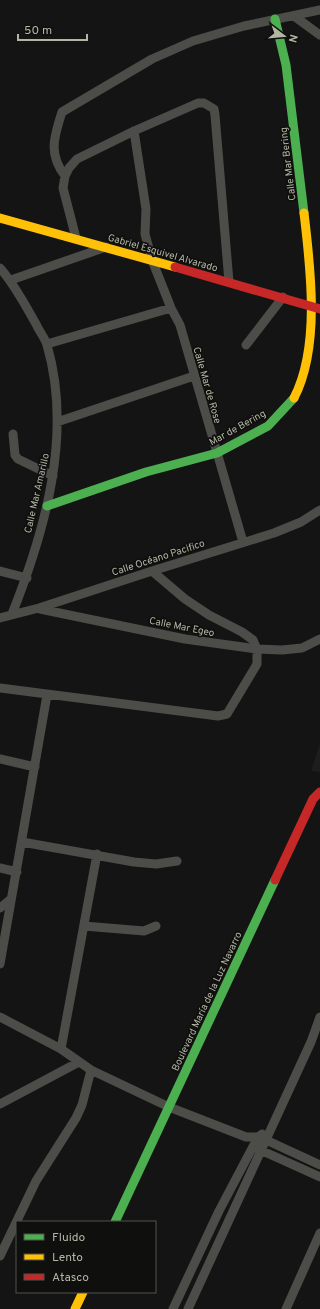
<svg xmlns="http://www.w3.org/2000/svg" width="320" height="1309" font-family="Overpass,sans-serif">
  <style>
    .built { fill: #1d1e1b }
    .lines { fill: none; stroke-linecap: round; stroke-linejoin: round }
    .street { stroke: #4c4d48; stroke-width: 9 }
    .fast { stroke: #4caf50; stroke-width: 9 }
    .slow { stroke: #ffc107; stroke-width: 9 }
    .jam { stroke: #c62828; stroke-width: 9 }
    .labels { text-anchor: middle; stroke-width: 3.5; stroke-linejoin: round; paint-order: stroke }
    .street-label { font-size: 10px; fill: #b4b6a5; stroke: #0f100e }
  </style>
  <rect width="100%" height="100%" fill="#141414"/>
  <path class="built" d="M320 744V772L311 771Z"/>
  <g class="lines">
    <path class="street" d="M294 16 320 35
      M134 131 146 209 145 234 152 260 171 308 180 325 243 542
      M65 176C48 154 54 137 62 112L152 59 193 41 244 26 320 10
      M76 238 63 188 65 176 69 168 77 159 134 131 198 103H204L214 109 215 115 229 282
      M0 268C15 285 25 305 36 324 39 331 45 338 47 345 73 434 45 531 12 614
      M11 280 106 247
      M47 344 171 308
      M246 345 283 297
      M57 422 194 376
      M13 434 15 455 18 459 53 476
      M0 571 27 578
      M40 609 185 639 257 649 282 650 302 648 320 639
      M0 618 39 608 152 571 274 533 301 522 320 510
      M0 688 218 716 227 714 257 664V649L253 640 242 632 209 615 185 599 152 571
      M0 759 35 767
      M22 842 134 862 156 864 177 861
      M0 868 17 872
      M0 908 11 899
      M84 926 144 931 156 926
      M0 964 47 695
      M0 1017 61 1049 91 1070 169 1107 246 1137H258L266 1140 320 1165
      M61 1049 97 854
      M0 1104 79 1062
      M256 1148 320 1177
      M0 1256 36 1181 76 1118 82 1105 91 1070
      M173 1309 219 1211 258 1137 262 1134
      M188 1309 311 1042 320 1017
      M286 1309 320 1233"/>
    <path class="fast" d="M275 19 286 65 304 213
      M47 506 146 472 217 453 268 426 294 398
      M115 1222 275 880"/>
    <path class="slow" d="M0 218 175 267
      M294 398C320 348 311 271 304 213
      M75 1309 83 1292"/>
    <path class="jam" d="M175 267 320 309
      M275 880 313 799 320 792"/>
  </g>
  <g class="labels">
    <g class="street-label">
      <text transform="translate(287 164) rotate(-97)" y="4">Calle Mar Bering</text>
      <text transform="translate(163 252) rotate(16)" y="4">Gabriel Esquivel Alvarado</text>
      <text transform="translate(208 385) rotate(74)" y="4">Calle Mar de Rose</text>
      <text transform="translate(237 427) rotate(-29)" y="4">Mar de Bering</text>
      <text transform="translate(36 493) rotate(-77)" y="4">Calle Mar Amarillo</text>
      <text transform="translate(158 557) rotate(-18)" y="4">Calle Océano Pacifico</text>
      <text transform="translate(182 626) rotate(11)" y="4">Calle Mar Egeo</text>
      <text transform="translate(206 1001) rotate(-65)" y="4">Boulevard María de la Luz Navarro</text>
    </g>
  </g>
  <rect x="16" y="1221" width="140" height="72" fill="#0f100e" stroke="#51524a"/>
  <rect x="24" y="1234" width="20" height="6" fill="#4caf50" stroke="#51524a"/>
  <text x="52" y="1241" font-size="12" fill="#b4b6a5">Fluido</text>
  <rect x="24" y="1254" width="20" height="6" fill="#ffc107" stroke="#51524a"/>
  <text x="52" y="1261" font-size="12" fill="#b4b6a5">Lento</text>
  <rect x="24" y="1274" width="20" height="6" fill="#c62828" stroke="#51524a"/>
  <text x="52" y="1281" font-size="12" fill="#b4b6a5">Atasco</text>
  <g transform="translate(284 36) rotate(106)" stroke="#0f100e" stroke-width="3" paint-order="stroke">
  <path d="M0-3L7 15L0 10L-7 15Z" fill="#b4b6a5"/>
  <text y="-6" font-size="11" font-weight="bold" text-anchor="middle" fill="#b4b6a5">N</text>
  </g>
  <path d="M18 34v6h69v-6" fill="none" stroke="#b4b6a5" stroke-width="2"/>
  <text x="24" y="34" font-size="12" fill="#b4b6a5" stroke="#0f100e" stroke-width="3" paint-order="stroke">50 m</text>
</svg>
